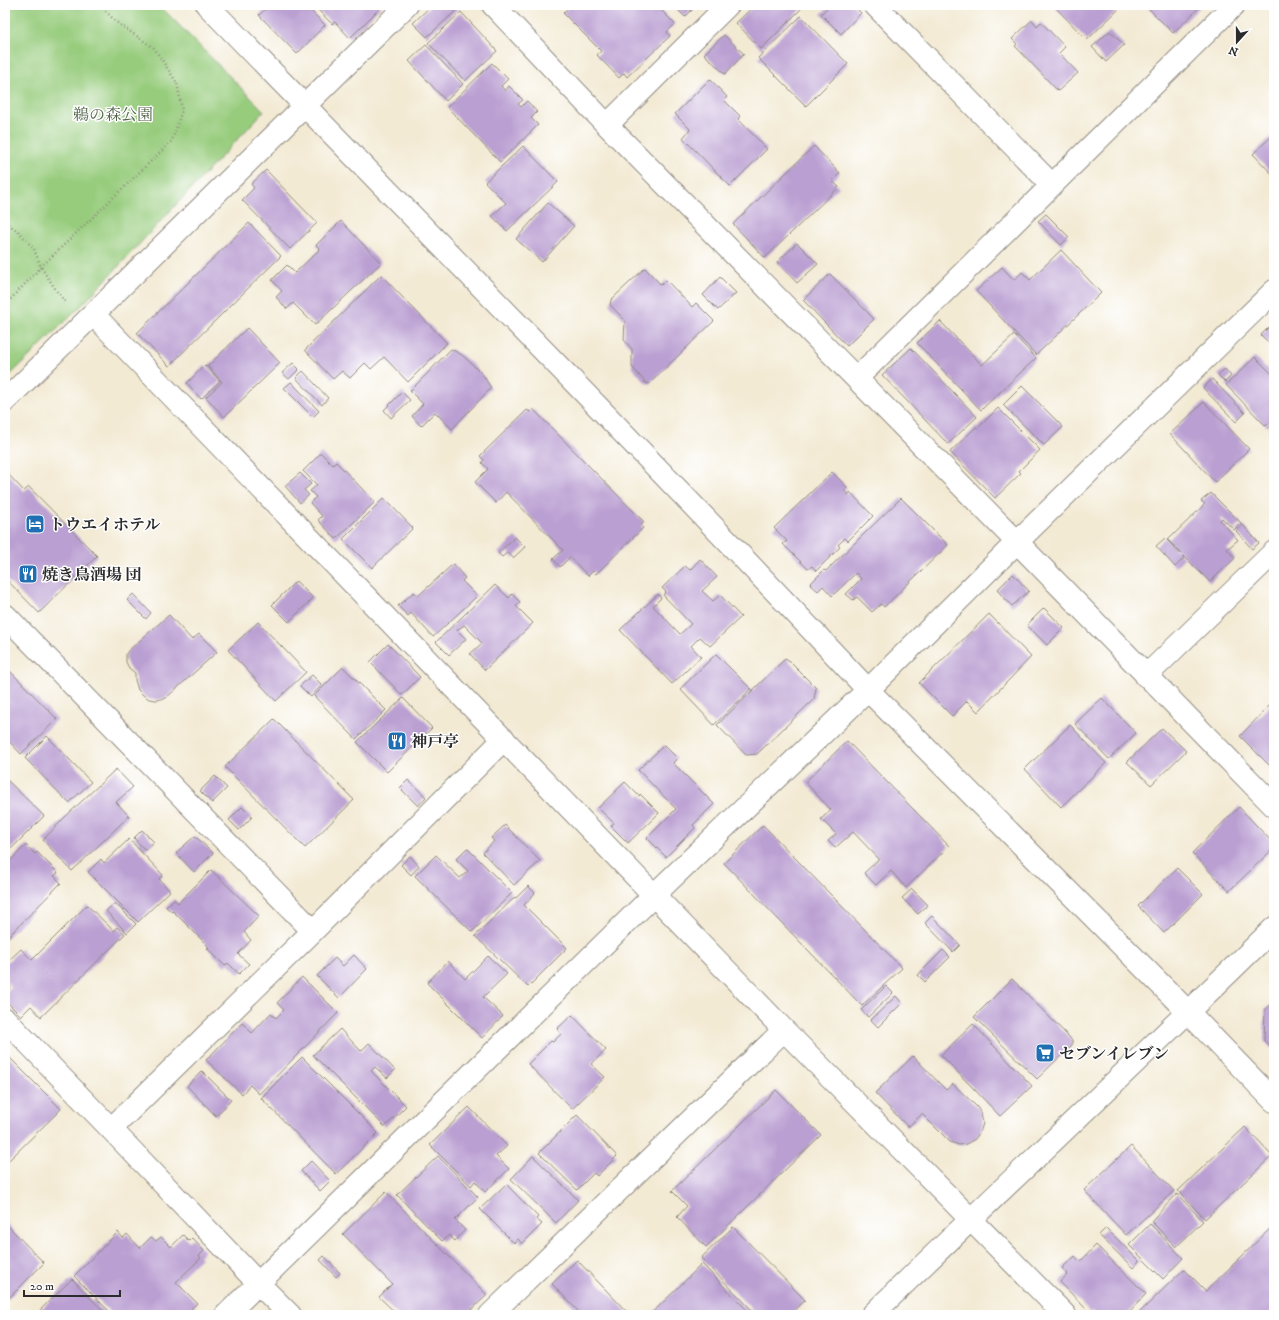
<svg xmlns="http://www.w3.org/2000/svg" width="1279" height="1320" font-family="'IM FELL DW Pica','Noto Serif JP',serif">
  <style>
    .green { fill: #97cc7d; stroke: #617c54 }
    .building { fill: #ba9fd2 }
    .lines { fill: none; stroke-linecap: round; stroke-linejoin: round }
    .minor-casing { stroke: #8f8a80; stroke-width: 24 }
    .tertiary-casing { stroke: #8f8a80; stroke-width: 24 }
    .path { stroke: #8f8a80; stroke-width: 2.5; stroke-dasharray: 1 3; stroke-linecap: butt }
    .minor { stroke: #fff; stroke-width: 22 }
    .tertiary { stroke: #fff; stroke-width: 22 }
    .labels { text-anchor: middle; stroke-width: 3; stroke-linejoin: round; paint-order: stroke }
    .park-label { font-size: 16px; fill: #516348; stroke: #fff }
    .poi-label { font-size: 16px; font-weight: bold; fill: #2b2b2b; stroke: #fff; text-anchor: start }
  </style>
  <rect width="100%" height="100%" fill="#fff"/>
  <filter id="ink" filterUnits="userSpaceOnUse"><feTurbulence type="fractalNoise" baseFrequency=".025" numOctaves="2"/><feDisplacementMap in="SourceGraphic" scale="8" xChannelSelector="R" yChannelSelector="G"/><feConvolveMatrix kernelMatrix="1 2 1 2 8 2 1 2 1" color-interpolation-filters="sRGB"/></filter>
  <filter id="wash" filterUnits="userSpaceOnUse"><feTurbulence type="fractalNoise" baseFrequency=".012" numOctaves="4" result="noise"/><feDisplacementMap in="SourceGraphic" scale="16" xChannelSelector="R" yChannelSelector="G"/><feGaussianBlur stdDeviation="0.9" result="paint"/><feColorMatrix in="noise" values="0 0 0 0 0 0 0 0 0 0 0 0 0 0 0 0 0 1.4 0 .05"/><feComposite in="paint" operator="in"/></filter>
  <g filter="url(#wash)">
    <rect width="100%" height="100%" fill="#f3ead4"/>
    <path class="green" d="M5 5H159L264 111 85 302 5 380Z"/>
    <g id="blocks">
      <path class="building" d="M270 5H305L325 25 297 54 259 15Z
        M313 5H379L381 7 350 38 335 22 332 24Z
        M432 5H456L459 8 427 37 413 23Z
        M571 5H656L675 24 667 32 670 36 627 77 624 73 619 78 597 55 601 51 563 13Z
        M673 5H697L685 17Z
        M755 5H805L761 49 736 23Z
        M830 5H853L861 13 841 34 821 14Z
        M1053 5H1123L1087 40Z
        M1145 5H1202L1173 33Z
        M461 12 497 51 465 81 428 43Z
        M801 16 848 64 806 106 758 58Z
        M1032 20 1037 26 1041 22 1065 47 1059 53 1078 73 1058 91 1015 46 1017 44 1012 39Z
        M1110 31 1124 45 1106 62 1092 47Z
        M724 35 744 54 725 74 704 54Z
        M426 45 463 84 446 101 409 61Z
        M492 63 508 79 501 86 505 91 509 86 523 100 518 104 521 107 527 101 537 112 531 118 538 125 500 162 447 107Z
        M710 79 727 97 724 100 740 116 738 119 767 149 730 186 683 138 690 129 675 114Z
        M1274 134V176L1253 154Z
        M523 146 558 182 507 231 492 216 506 203 485 182Z
        M814 146 840 173 832 181 839 187 765 258 733 224Z
        M266 170 317 223 290 249 242 200 254 188 251 184Z
        M548 203 574 226 542 262 516 239Z
        M1046 214 1069 237 1061 245 1038 221Z
        M341 221 381 263 315 325 293 303 287 309 276 297 282 291 272 280 287 265 295 273 320 249 316 245Z
        M249 223 281 256 169 366 137 333Z
        M797 243 818 264 797 283 777 262Z
        M1061 250 1101 293 1036 355 976 291 1002 267 1014 280 1022 272 1030 280Z
        M645 268 661 285 666 280 692 307 696 303 714 321 649 384 646 383 632 367V349L624 340 625 320 610 305 611 300Z
        M830 274 874 319 847 346 803 300Z
        M381 275 447 343 408 382 384 357 371 369 365 363 350 378 342 371 333 379 305 350Z
        M720 277 736 293 718 310 703 295Z
        M940 321 982 365 1014 335 1036 358 981 410 917 343Z
        M1269 327 1274 332V348L1261 335Z
        M247 328 280 363 224 417 206 397 222 382 208 366Z
        M911 348 977 417 948 444 882 375Z
        M451 349 462 355 473 365 483 375 491 388 452 429 435 412 421 426 412 416 423 404 410 391Z
        M1255 357 1274 376V418L1266 426 1226 385Z
        M293 363 299 369 289 379 282 373Z
        M205 365 220 381 201 399 187 383Z
        M1225 369 1231 376 1225 382 1218 375Z
        M303 371 328 398 322 405 296 378Z
        M1212 379 1245 413 1236 422 1203 388Z
        M291 382 319 411 313 417 284 388Z
        M1022 386 1063 427 1044 445 1003 405Z
        M402 392 410 400 391 418 384 410Z
        M1204 402 1249 449 1215 482 1170 434Z
        M998 408 1040 450 1019 471 1021 473 995 498 950 452 976 427 978 428Z
        M533 409 644 522 641 525 643 528 596 574 593 571 588 576 570 557 560 567 553 559 563 550 506 492 496 503 475 482 488 469 482 463 484 460 480 456 527 410 530 412Z
        M1274 422V435L1268 429Z
        M321 453 333 465 336 462 375 502 336 539 318 520 322 516 310 503 316 497 310 491 317 485 303 471Z
        M5 471 24 491 29 487 97 556 39 613 5 578Z
        M832 472 847 487 844 490 848 495 850 492 873 516 848 541 845 538 838 545 840 547 816 571 812 566 808 569 783 544 787 541 774 528Z
        M300 473 311 484 304 490 309 495 300 503 285 486Z
        M1211 493 1241 523 1234 530 1222 518 1220 520 1238 540 1227 549 1235 558 1210 582 1168 540 1205 504 1201 501Z
        M384 498 413 528 372 568 343 539Z
        M901 498 948 545 884 607 881 604 872 612 857 597 853 600 846 594 861 579 856 573 832 596 823 586 818 591 810 584 824 570 826 571Z
        M1243 525 1259 543 1252 549 1236 531Z
        M515 537 525 547 513 558 508 552 502 557 498 553Z
        M1165 538 1184 558 1175 567 1156 546Z
        M700 559 717 577 702 591 713 601 720 595 741 617 710 646 700 637 691 646 701 657 672 684 620 630 658 594 661 598 653 606 680 634 691 624 663 595 666 592 662 588 685 566 690 570Z
        M453 564 465 578 462 581 477 596 433 637 411 613 408 616 398 606 414 592 418 596Z
        M1013 574 1029 591 1012 606 997 590Z
        M296 581 313 598 289 622 272 605Z
        M495 585 509 598 512 594 520 602 516 606 533 623 485 670 470 654 482 643 464 625 457 630 466 639 449 655 436 642Z
        M133 594 151 613 146 619 127 600Z
        M1044 608 1064 628 1047 645 1027 625Z
        M989 614 1031 657 978 712 967 701 952 716 919 683Z
        M169 615 192 640 199 634 217 652 166 698 156 700 149 699 143 695 138 690 135 680V673L129 668 126 662V654L128 651Z
        M258 622 306 672 276 701 228 650Z
        M388 644 420 677 402 695 370 662Z
        M716 654 751 689 714 725 680 689Z
        M786 658 816 688 814 699 757 754 746 755 717 725Z
        M5 666 57 719 21 754 5 737Z
        M343 667 386 710 356 739 314 696Z
        M312 675 322 685 311 697 300 686Z
        M403 698 432 728 387 772 357 742Z
        M1102 698 1136 733 1109 759 1075 724Z
        M1271 704 1274 707V770L1240 736Z
        M274 719 354 800 305 848 225 767Z
        M1070 725 1106 763 1061 807 1025 769Z
        M1162 728 1186 751 1151 785 1127 762Z
        M47 736 91 782 69 803 25 758Z
        M847 741 949 846 906 888 891 871 876 885 864 873 879 859 853 832 835 848 828 841 836 834 821 819 831 810 805 782Z
        M664 745 677 758 673 763 714 804 693 825 695 828 666 857 647 838 676 809 638 770Z
        M116 769 133 787 116 802 129 816 72 871 43 840 65 817Z
        M215 776 227 788 212 803 200 791Z
        M5 778 44 816 5 855Z
        M408 780 426 797 418 806 400 788Z
        M625 782 639 796 640 794 659 813 628 843 611 826 614 823 598 808Z
        M242 807 252 817 239 830 229 820Z
        M1239 807 1274 844V848L1229 891 1192 853Z
        M505 825 540 861 514 885 483 853 494 841 491 838Z
        M763 825 902 968 862 1006 724 863Z
        M142 830 154 842 145 850 134 838Z
        M195 836 213 853 194 872 176 853Z
        M129 839 163 875 159 879 170 891 138 922 88 872 101 859 104 863Z
        M26 845 35 854 37 852 58 873 54 876 61 883 5 940V866Z
        M467 848 512 893 472 932 415 876 436 855 460 878 468 871 456 859Z
        M410 856 419 866 411 875 401 865Z
        M1177 868 1203 894 1164 933 1138 906Z
        M211 870 259 916 244 932 251 940 238 954 249 964 239 974 228 963 225 966 207 948 209 947 173 911 172 912 166 907 174 899 178 903Z
        M528 886 535 893 524 905 567 948 528 987 475 936 515 897 516 898Z
        M912 889 928 905 918 914 902 898Z
        M115 903 136 924 127 933 106 911Z
        M87 905 114 931 117 927 125 934 41 1017 31 1006 21 1016 5 1000V994L11 987 5 980V964L21 949 32 960Z
        M932 916 960 945 953 952 925 923Z
        M943 950 950 957 925 982 918 975Z
        M354 955 367 969 339 998 317 976 335 958 343 966Z
        M488 956 507 974 483 997 503 1016 482 1038 427 983 448 961 465 979Z
        M302 977 338 1013 259 1094 250 1085 242 1094 206 1060 242 1023 252 1033 271 1013 276 1018 284 1010 277 1003Z
        M1012 979 1072 1040V1045L1037 1079 974 1017Z
        M886 986 893 993 868 1017 861 1010Z
        M896 996 902 1003 878 1027 871 1020Z
        M1274 1002V1050L1264 1041 1265 1010Z
        M572 1015 606 1050 591 1064 605 1077 572 1109 528 1064 551 1041 553 1042 561 1034 557 1029Z
        M973 1024 1032 1086 1000 1116 941 1055Z
        M340 1029 361 1051 369 1043 395 1070 387 1078 375 1067 371 1071 406 1106 385 1127 313 1055Z
        M5 1053 61 1109 5 1164Z
        M913 1056 946 1090 953 1084 977 1107 981 1113 983 1123 981 1130 975 1139 966 1144 959 1145 950 1142 922 1114 908 1127 875 1093Z
        M302 1057 378 1133 336 1174 261 1098Z
        M202 1071 231 1100 216 1116 187 1086Z
        M776 1090 821 1135 706 1247 677 1217 687 1206 672 1191Z
        M469 1107 507 1146 496 1156 509 1169 485 1192 475 1181 471 1186 430 1145Z
        M577 1115 617 1156 597 1176 594 1173 577 1190 539 1153Z
        M1245 1127 1272 1156 1205 1219 1178 1191Z
        M1131 1146 1174 1191 1126 1235 1084 1190Z
        M438 1156 478 1197 455 1220 465 1230 455 1241 449 1235 442 1241 397 1195Z
        M533 1156 578 1200 556 1223 511 1179Z
        M311 1161 330 1181 320 1191 301 1171Z
        M506 1184 538 1217 536 1219 542 1224 522 1244 518 1239 514 1243 480 1209Z
        M386 1192 487 1295 466 1315H398L379 1297 392 1284 343 1234Z
        M1177 1194 1203 1221 1176 1247 1151 1221Z
        M5 1223 44 1263 5 1302Z
        M1150 1224 1183 1258 1163 1279 1129 1245Z
        M1274 1225V1315H1137L1184 1269 1206 1291Z
        M733 1227 805 1300 791 1315H757L701 1258Z
        M1106 1228 1139 1261 1133 1268 1099 1235Z
        M118 1232 123 1238 127 1234 140 1248 151 1237 156 1241 161 1237 171 1247 183 1235 189 1241 192 1238 204 1251 199 1256 201 1258 176 1282 197 1303 191 1309 194 1312 190 1315H113L74 1276Z
        M1096 1245 1146 1294 1126 1315H1097L1093 1311 1090 1313 1060 1282 1068 1274 1062 1268 1075 1256 1080 1262Z
        M324 1256 340 1273 336 1277 320 1260Z
        M577 1260 630 1315H582L552 1284Z
        M702 1264 750 1313 748 1315H650Z
        M72 1279 107 1315H35Z"/>
    </g>
  </g>
  <g filter="url(#ink)">
    <use href="#blocks" fill-opacity="0" stroke="#8f8a80" stroke-width="1"/>
    <g class="lines">
      <defs>
        <path id="minor" d="M207 5C428 233 651 458 868 690L654 895 226 1315
          M493 5 607 125 1017 542 1274 806
          M875 5 1052 185
          M607 125 728 5
          M93 314 784 1030 1065 1315
          M857 378 1234 5
          M5 401 407 5
          M5 615 313 931
          M1146 676 1274 552
          M1188 1012 1274 1101
          M5 1019 111 1129 258 1283 290 1315
          M111 1129 313 931 504 739
          M490 1315 784 1030"/>
        <path id="tertiary" d="M1188 1012 868 690 1017 542 1274 291
          M872 1315C1005 1185 1141 1059 1274 928"/>
      </defs>
      <use href="#minor" class="minor-casing"/>
      <use href="#tertiary" class="tertiary-casing"/>
      <path class="path" d="M5 222 18 231 34 249 41 267 58 293 66 303
        M5 305 41 267 172 141 182 110 177 83 154 48 116 22 100 5"/>
      <use href="#minor" class="minor"/>
      <use href="#tertiary" class="tertiary"/>
    </g>
  </g>
  <defs>
    <symbol id="hotel-square" viewBox="-11 -11 22 22"><rect x="-9" y="-9" width="18" height="18" rx="4" fill="#1f6fb2" stroke="#fff"/><path d="M-6-4.5h1.5V1H6V5H4.5V3h-9V5H-6ZM-4 0a1.8 1.8 0 1 1 3.6 0ZM.5 0V-2.5h3Q6-2.5 6 0Z" fill="#fff"/></symbol>
    <symbol id="restaurant-square" viewBox="-11 -11 22 22"><rect x="-9" y="-9" width="18" height="18" rx="4" fill="#1f6fb2" stroke="#fff"/><path d="M-5-6h1v4h1v-4h1v4h1v-4h1v5L-1.5 .5V6h-2V.5L-5-1ZM5-6V6H3V1.5H1.5Q1.5-4 5-6Z" fill="#fff"/></symbol>
    <symbol id="supermarket-square" viewBox="-11 -11 22 22"><rect x="-9" y="-9" width="18" height="18" rx="4" fill="#1f6fb2" stroke="#fff"/><path d="M-6-5.5h2.5l.6 2H6L4.5 2H-2.5L-4.4-4H-6ZM-1.5 3.2a1.3 1.3 0 1 0 .1 0ZM3 3.2a1.3 1.3 0 1 0 .1 0Z" fill="#fff"/></symbol>
  </defs>
  <g fill-rule="evenodd">
    <use href="#hotel-square" x="24" y="513" width="22" height="22"/>
    <use href="#restaurant-square" x="17" y="563" width="22" height="22"/>
    <use href="#restaurant-square" x="386" y="730" width="22" height="22"/>
    <use href="#supermarket-square" x="1034" y="1042" width="22" height="22"/>
  </g>
  <g class="labels">
    <g class="park-label">
      <text x="113" y="120">鵜の森公園</text>
    </g>
    <g class="poi-label">
      <text x="49" y="530">トウエイホテル</text>
      <text x="42" y="580">焼き鳥酒場 団</text>
      <text x="411" y="747">神戸亭</text>
      <text x="1059" y="1059">セブンイレブン</text>
    </g>
  </g>
  <rect width="1279" height="1320" fill="none" stroke="#fff" stroke-width="20"/>
  <g transform="translate(1237 42) rotate(201)" stroke="#ffffff" stroke-width="3" paint-order="stroke">
  <path d="M0-3L7 15L0 10L-7 15Z" fill="#2b2b2b"/>
  <text y="-6" font-size="11" font-weight="bold" text-anchor="middle" fill="#2b2b2b">N</text>
  </g>
  <path d="M24 1290v6h96v-6" fill="none" stroke="#2b2b2b" stroke-width="2"/>
  <text x="30" y="1290" font-size="12" fill="#2b2b2b" stroke="#ffffff" stroke-width="3" paint-order="stroke">20 m</text>
</svg>
